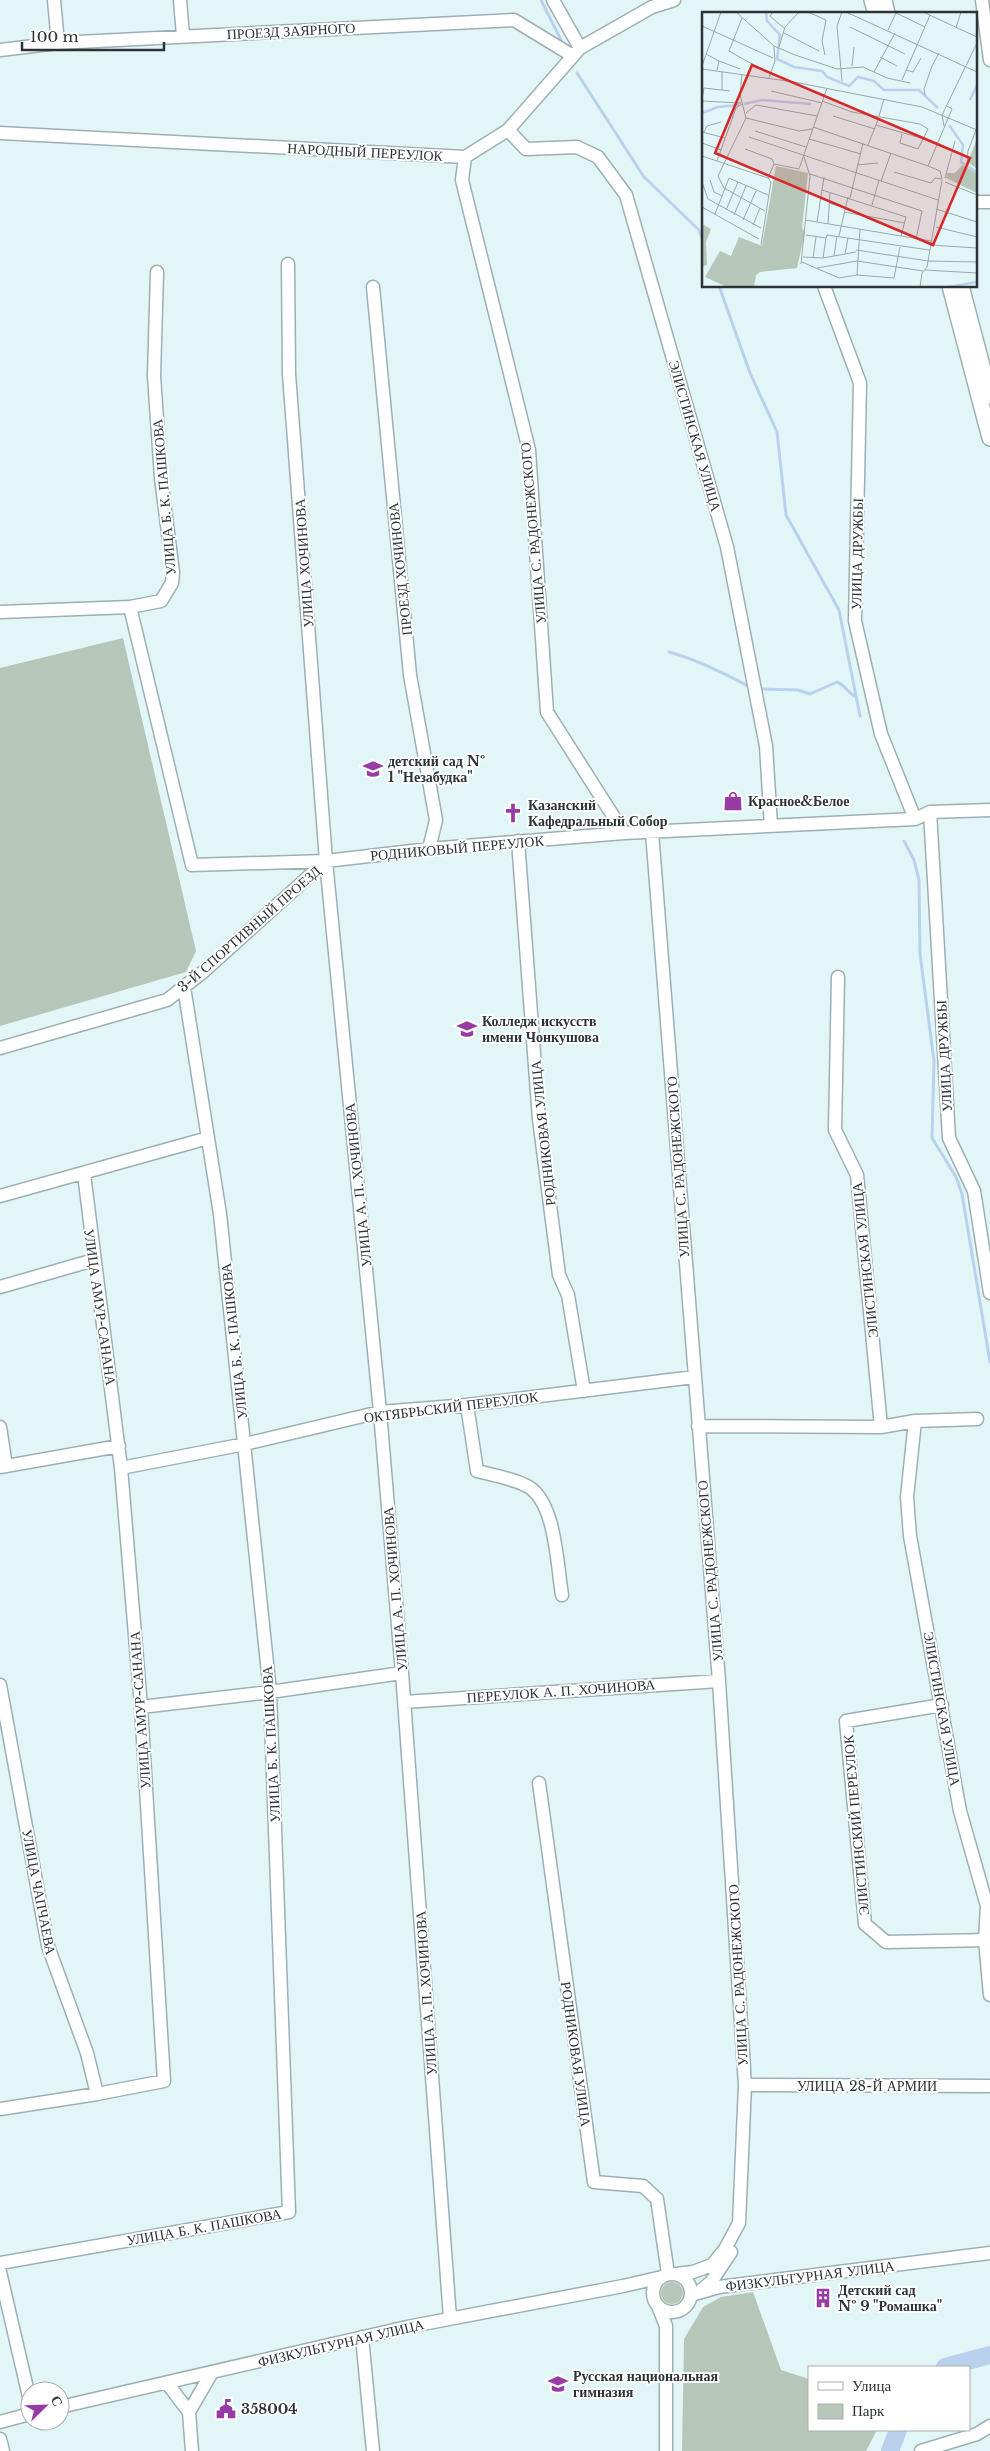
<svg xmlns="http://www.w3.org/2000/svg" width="990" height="2451" font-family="'Libre Baskerville',serif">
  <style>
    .green { fill: #b6c7b9 }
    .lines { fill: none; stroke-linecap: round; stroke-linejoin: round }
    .stream { stroke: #b9d1ec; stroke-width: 3 }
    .river { stroke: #b9d1ec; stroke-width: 18 }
    .minor-casing { stroke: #9db0b1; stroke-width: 15 }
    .major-casing { stroke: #9db0b1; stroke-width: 18 }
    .minor { stroke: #fff; stroke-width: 12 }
    .major { stroke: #fff; stroke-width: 15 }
    .labels { text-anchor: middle; stroke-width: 4; stroke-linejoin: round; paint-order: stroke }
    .street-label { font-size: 14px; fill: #2c3334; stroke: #fff }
    .poi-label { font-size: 14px; font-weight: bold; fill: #2c3334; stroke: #fff; text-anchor: start }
    .inset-river { fill: none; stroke: #b9d1ec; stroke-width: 2.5 }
    .inset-road { fill: none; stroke: #9aa8a9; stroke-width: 1 }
    .view { fill: #d62828; fill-opacity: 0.15; stroke: #d62828; stroke-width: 2.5 }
    .inset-edge { fill: none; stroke: #2c3334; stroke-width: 2.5 }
  </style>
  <rect width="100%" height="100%" fill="#e3f6f7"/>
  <path class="green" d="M123 638 196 951 186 972 0 1026V668Z
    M661 2293a11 11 0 1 1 22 0a11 11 0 1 1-22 0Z
    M753 2292 781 2370 809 2379V2430H877L866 2451H682L684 2339 703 2307 721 2297Z"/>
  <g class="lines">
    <path class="stream" d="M541 0 561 40
      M577 73 644 177 699 230 704 243
      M719 286 750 373 777 432 786 515 839 610 860 716
      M669 652C698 660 724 673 750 687
      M759 689 798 690 810 694 837 682C845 685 848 693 856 697
      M904 841 914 860 919 880 920 954 934 1061 932 1138 956 1177 962 1194 990 1362"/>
    <path class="river" d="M945 2367 990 2355
      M890 2451 898 2430"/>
    <defs>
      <path id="minor" d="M54 0 58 43
        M180 0 183 36
        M553 0 580 48
        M982 0 990 60
        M0 50 58 43 514 20 573 56
        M508 130 526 149 577 147 598 157 626 195 727 547 766 746 771 826
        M0 133 465 157 508 130 580 48 652 7 674 0
        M465 157 462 180 529 450 547 712 624 833
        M976 202H990
        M288 264 289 374 326 861 380 1412 402 1673 450 2318
        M824 286 860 383 855 621 881 734 915 819
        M373 287 410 675 436 820 429 849
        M130 607 192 865 326 861 429 849 624 833 915 819 930 812 990 810
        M0 612 130 607 161 601 172 583 173 572 161 478 154 376 157 272
        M930 812 949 1138 974 1191 990 1293
        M652 832 719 1681 745 2085 739 2223 725 2249 712 2265 693 2272 676 2274
        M518 841 539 1119 559 1275 568 1295 584 1391
        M838 977 835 1130 857 1175 881 1427
        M0 1048 167 1000 203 972 326 861
        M0 1196 208 1138
        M0 1287 94 1260
        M467 1405 477 1471C493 1475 510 1478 525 1485 556 1498 557 1566 562 1595
        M915 1421 907 1497 910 1536 960 1811 987 1906 985 1940 990 1995
        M698 1426 881 1427 915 1421 977 1419
        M0 1427 6 1466
        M0 1467 119 1446
        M121 1468 245 1444 380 1412 467 1405 694 1377
        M0 1685 48 1946 87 2053 97 2094
        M404 1702 719 1681
        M942 1705 846 1721 865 1924 886 1942 990 1940
        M141 1707 270 1692 402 1673
        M539 1783 594 2182 643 2186 657 2199 668 2274
        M745 2085 990 2086
        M0 2109 97 2094 164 2081 141 1707 121 1468 84 1174
        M0 2263 289 2212 270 1692 220 1214 184 987
        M0 2272 30 2401
        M653 2293a19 19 0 1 1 38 0a19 19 0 1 1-38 0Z
        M700 2291 711 2282 731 2252
        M691 2295 719 2287 990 2253
        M658 2306 666 2326V2451
        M362 2337 373 2451
        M167 2383 189 2412
        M60 2407 407 2327 623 2286 662 2277
        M0 2422 30 2414
        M0 2439 3 2451
        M192 2451 189 2412 211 2374
        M921 2451 977 2434 990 2426"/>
      <path id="major" d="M872 0 876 14
        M884 0 887 14
        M950 286 990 438
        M961 286 990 396"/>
    </defs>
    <use href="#minor" class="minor-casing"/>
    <use href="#major" class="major-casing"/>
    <use href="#minor" class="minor"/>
    <use href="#major" class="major"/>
  </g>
  <defs>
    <symbol id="school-bare" viewBox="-9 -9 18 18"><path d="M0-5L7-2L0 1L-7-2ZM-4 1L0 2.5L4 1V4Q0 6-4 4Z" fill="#993ba5" stroke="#fff" stroke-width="2.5" paint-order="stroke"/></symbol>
    <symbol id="shop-bare" viewBox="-9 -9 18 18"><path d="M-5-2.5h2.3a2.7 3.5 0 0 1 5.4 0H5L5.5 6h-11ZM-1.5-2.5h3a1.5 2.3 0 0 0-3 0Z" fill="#993ba5" stroke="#fff" stroke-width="2.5" paint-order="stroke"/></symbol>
    <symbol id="church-bare" viewBox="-9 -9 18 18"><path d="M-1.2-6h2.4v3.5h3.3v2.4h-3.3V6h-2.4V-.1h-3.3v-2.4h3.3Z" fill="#993ba5" stroke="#fff" stroke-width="2.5" paint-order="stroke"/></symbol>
    <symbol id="university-bare" viewBox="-9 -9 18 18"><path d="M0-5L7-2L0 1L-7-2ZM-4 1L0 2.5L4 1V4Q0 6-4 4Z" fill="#993ba5" stroke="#fff" stroke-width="2.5" paint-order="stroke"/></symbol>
    <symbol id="building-bare" viewBox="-9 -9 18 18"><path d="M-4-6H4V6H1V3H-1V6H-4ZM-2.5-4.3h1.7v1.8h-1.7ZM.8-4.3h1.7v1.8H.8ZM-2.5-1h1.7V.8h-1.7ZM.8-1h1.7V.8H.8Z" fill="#993ba5" stroke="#fff" stroke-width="2.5" paint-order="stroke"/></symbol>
    <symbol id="civic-bare" viewBox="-9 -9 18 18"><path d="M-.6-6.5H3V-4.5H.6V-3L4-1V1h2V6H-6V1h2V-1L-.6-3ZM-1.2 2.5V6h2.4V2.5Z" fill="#993ba5" stroke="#fff" stroke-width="2.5" paint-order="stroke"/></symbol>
  </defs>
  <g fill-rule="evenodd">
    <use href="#school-bare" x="359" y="755" width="28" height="28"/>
    <use href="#shop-bare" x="719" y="787" width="28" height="28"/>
    <use href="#church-bare" x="499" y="799" width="28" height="28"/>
    <use href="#university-bare" x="453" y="1015" width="28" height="28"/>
    <use href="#building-bare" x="809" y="2284" width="28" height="28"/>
    <use href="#school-bare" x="544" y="2370" width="28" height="28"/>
    <use href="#civic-bare" x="212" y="2395" width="28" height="28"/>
  </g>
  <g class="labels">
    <g class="street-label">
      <text transform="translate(291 31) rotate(-3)" y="5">ПРОЕЗД ЗАЯРНОГО</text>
      <text transform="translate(365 152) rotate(3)" y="5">НАРОДНЫЙ ПЕРЕУЛОК</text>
      <text transform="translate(695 436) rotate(74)" y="5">ЭЛИСТИНСКАЯ УЛИЦА</text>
      <text transform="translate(164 497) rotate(-95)" y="5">УЛИЦА Б. К. ПАШКОВА</text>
      <text transform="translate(533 533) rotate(-95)" y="5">УЛИЦА С. РАДОНЕЖСКОГО</text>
      <text transform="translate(857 554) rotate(-89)" y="5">УЛИЦА ДРУЖБЫ</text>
      <text transform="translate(304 563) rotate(-94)" y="5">УЛИЦА ХОЧИНОВА</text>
      <text transform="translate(400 569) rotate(-96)" y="5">ПРОЕЗД ХОЧИНОВА</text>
      <text transform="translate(457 848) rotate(-5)" y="5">РОДНИКОВЫЙ ПЕРЕУЛОК</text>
      <text transform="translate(249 929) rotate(-41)" y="5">3-Й СПОРТИВНЫЙ ПРОЕЗД</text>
      <text transform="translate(944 1056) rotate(-93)" y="5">УЛИЦА ДРУЖБЫ</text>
      <text transform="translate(543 1133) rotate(-96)" y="5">РОДНИКОВАЯ УЛИЦА</text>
      <text transform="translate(678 1167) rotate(-94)" y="5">УЛИЦА С. РАДОНЕЖСКОГО</text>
      <text transform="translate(358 1185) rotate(-96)" y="5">УЛИЦА А. П. ХОЧИНОВА</text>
      <text transform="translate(865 1260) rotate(-96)" y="5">ЭЛИСТИНСКАЯ УЛИЦА</text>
      <text transform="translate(100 1307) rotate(82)" y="5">УЛИЦА АМУР-САНАНА</text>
      <text transform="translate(234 1341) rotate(-96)" y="5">УЛИЦА Б. К. ПАШКОВА</text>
      <text transform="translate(451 1407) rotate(-7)" y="5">ОКТЯБРЬСКИЙ ПЕРЕУЛОК</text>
      <text transform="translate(710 1571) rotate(-95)" y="5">УЛИЦА С. РАДОНЕЖСКОГО</text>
      <text transform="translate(395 1589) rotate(-95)" y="5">УЛИЦА А. П. ХОЧИНОВА</text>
      <text transform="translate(561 1691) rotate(-4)" y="5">ПЕРЕУЛОК А. П. ХОЧИНОВА</text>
      <text transform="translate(942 1709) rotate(80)" y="5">ЭЛИСТИНСКАЯ УЛИЦА</text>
      <text transform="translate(140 1710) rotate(-94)" y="5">УЛИЦА АМУР-САНАНА</text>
      <text transform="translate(271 1744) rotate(-93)" y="5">УЛИЦА Б. К. ПАШКОВА</text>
      <text transform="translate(856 1825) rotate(-95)" y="5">ЭЛИСТИНСКИЙ ПЕРЕУЛОК</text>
      <text transform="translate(39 1892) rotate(79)" y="5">УЛИЦА ЧАПЧАЕВА</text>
      <text transform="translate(738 1975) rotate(-93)" y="5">УЛИЦА С. РАДОНЕЖСКОГО</text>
      <text transform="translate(426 1993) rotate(-94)" y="5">УЛИЦА А. П. ХОЧИНОВА</text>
      <text transform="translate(576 2054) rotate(82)" y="5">РОДНИКОВАЯ УЛИЦА</text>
      <text x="867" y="2091">УЛИЦА 28-Й АРМИИ</text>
      <text transform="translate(204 2227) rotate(-10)" y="5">УЛИЦА Б. К. ПАШКОВА</text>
      <text transform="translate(810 2276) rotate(-7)" y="5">ФИЗКУЛЬТУРНАЯ УЛИЦА</text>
      <text transform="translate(341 2343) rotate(-13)" y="5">ФИЗКУЛЬТУРНАЯ УЛИЦА</text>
    </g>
    <g class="poi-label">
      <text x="388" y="766">детский сад №<tspan x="388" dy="16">1 "Незабудка"</tspan></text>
      <text x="748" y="806">Красное&amp;Белое</text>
      <text x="528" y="810">Казанский<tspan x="528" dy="16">Кафедральный Собор</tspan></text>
      <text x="482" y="1026">Колледж искусств<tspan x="482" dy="16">имени Чонкушова</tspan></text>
      <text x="838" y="2295">Детский сад<tspan x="838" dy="16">№ 9 "Ромашка"</tspan></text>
      <text x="573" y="2381">Русская национальная<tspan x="573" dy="16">гимназия</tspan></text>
      <text x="241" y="2414">358004</text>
    </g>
  </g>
  <g transform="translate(702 12)">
    <rect width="275" height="275" fill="#e3f6f7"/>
    <path d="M274 129 275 130V157L266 150ZM260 153 275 161V181L244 166 245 161H253ZM74 154 106 161 100 216 103 220 95 256 58 260 54 263 52 275H25L3 265 18 239 29 244 37 225 60 234ZM0 212 9 217 4 230 5 253 0 255Z" fill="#b6c7b9"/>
    <path class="inset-river" d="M64 0 65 9 78 23 75 47 92 55 120 59 125 65 147 74 156 65 172 69 182 78H217L236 96M268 88 275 73M42 92 60 88 109 92M0 101 16 95 37 93M247 113 261 133 259 150 275 160M246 275 275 270"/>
    <path class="inset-road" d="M34 0 72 34 93 43 135 57 161 55 185 66 208 71M71 0 68 4 83 17M106 0 124 8 120 29 123 43M144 0 275 60M192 0 223 15M221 0 275 25M40 6 27 39 57 56M0 14 71 46M148 15 203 42M254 16 259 0M186 18 194 1M82 21 117 39M77 35 83 15 97 0M4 42 17 49 15 58M178 45 195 54M17 49 38 57M0 54 19 0M150 54 152 35M0 57 92 70 220 95 275 118M204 58 211 60 219 46M172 60 193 21M40 62 38 83 44 106 16 164 22 176 63 199M67 66 73 49 72 34M200 68 228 3M140 69 135 14 140 0M20 78V60M69 79 120 91M223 83 222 77 230 54 237 41M0 87 2 76 28 79M0 89 39 91M120 89 150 100 218 112 226 117 216 137 198 131 200 122M44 101 54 93 115 104M131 104 173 117M177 104 182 87M44 106 97 119 110 117M174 113 236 131M242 114 240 103 275 31M111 115 226 154 238 159 240 167M53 119 104 135M0 120 23 126M2 120 5 114 19 110M47 125 236 188M107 127 159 142M0 131 19 138M166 133 176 108M43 137 70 147 72 152M0 144 66 166M15 149 34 96 40 92M72 152 97 157 125 76M265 152 266 139 274 118M155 153 176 151M226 154 250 97 245 94M192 160 229 171 233 166 240 167M108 162 220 199 214 227M66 166 72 152M243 166 253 129M8 168 12 180 20 184M179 169 189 141M0 170 6 187 59 216M243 170 275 183M120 178 204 205 199 224M148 186 161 131M127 191 143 196M170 193 177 168M0 195 57 227M234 197 275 210M24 198 36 170M142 200 203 211M13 202 27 166 66 183M32 203 44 174M41 208 54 179M103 208 229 229M115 210 122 165M126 212 128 180M51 213 58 196M234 215 275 225M104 223 124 226 125 223 227 238M137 224 146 185M59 233 69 170 66 166M228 233 275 236M154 238 226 249 275 250M143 242 146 226M132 244 135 224M101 245 121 246 154 240M111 246 114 225M121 246 124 226M100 250 137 266 155 263 192 266 198 235M99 252 108 164 102 145M115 256 155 249 221 259M223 258 275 261M155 263 158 217M218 275 220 261 225 255 240 168"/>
    <path class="view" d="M50 53 268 146 231 233 13 141Z"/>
    <rect width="275" height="275" class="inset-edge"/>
  </g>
  <rect x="808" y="2366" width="162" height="65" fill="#ffffff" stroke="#abadae"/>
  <rect x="818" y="2382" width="25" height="8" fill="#ffffff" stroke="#abadae"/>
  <text x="852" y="2391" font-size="15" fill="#2c3334">Улица</text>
  <rect x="818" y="2404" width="25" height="15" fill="#b6c7b9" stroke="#abadae"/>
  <text x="852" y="2416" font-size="15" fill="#2c3334">Парк</text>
  <g transform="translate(45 2406) rotate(67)"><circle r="24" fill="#ffffff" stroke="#abadae"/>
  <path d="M0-4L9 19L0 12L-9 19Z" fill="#993ba5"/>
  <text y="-8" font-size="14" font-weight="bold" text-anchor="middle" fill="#2c3334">С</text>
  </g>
  <path d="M22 42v8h142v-8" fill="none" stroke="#2c3334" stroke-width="2.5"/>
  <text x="30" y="42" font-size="15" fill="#2c3334" stroke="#ffffff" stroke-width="4" paint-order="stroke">100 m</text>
</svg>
